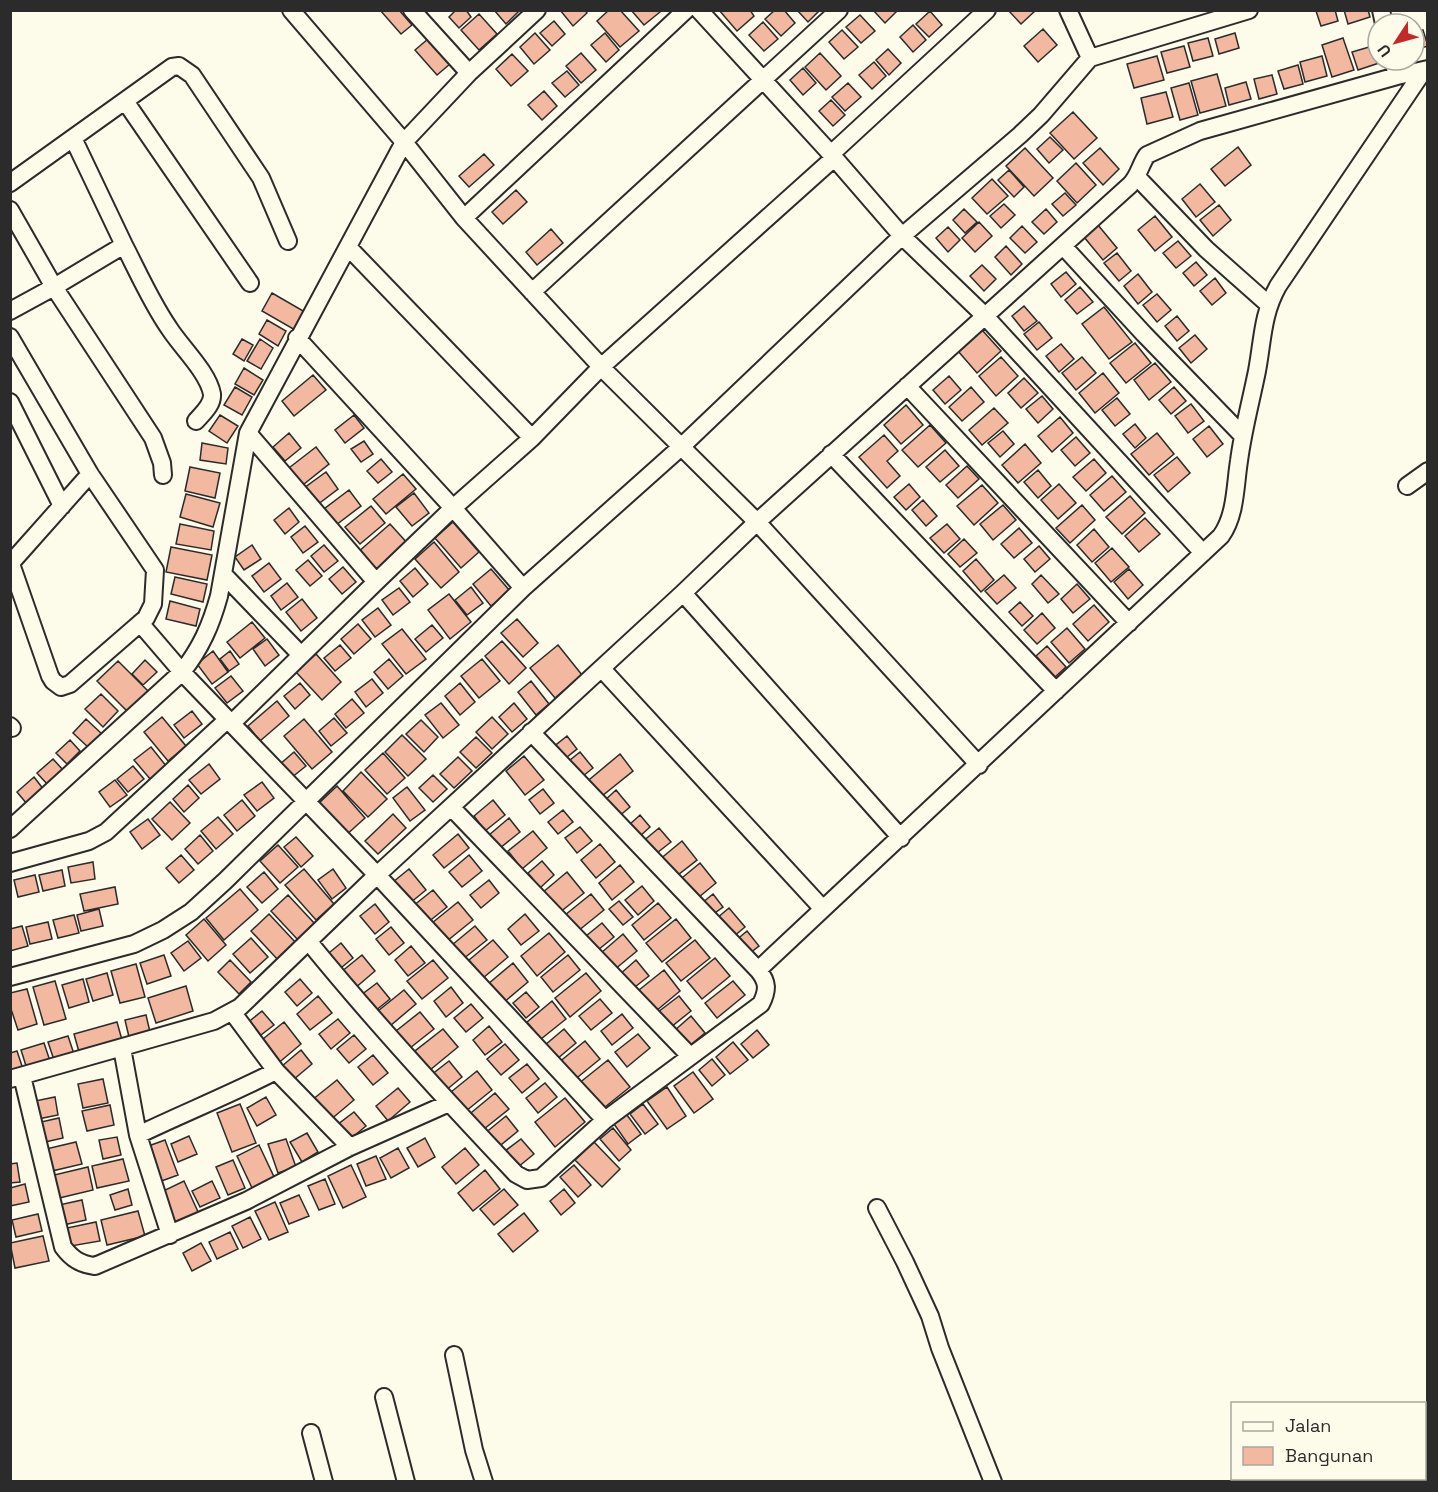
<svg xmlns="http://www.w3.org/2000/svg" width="1438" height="1492" font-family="'Space Grotesk',sans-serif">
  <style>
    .building { fill: #f2b8a0; stroke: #2b2b2b; stroke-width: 1.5 }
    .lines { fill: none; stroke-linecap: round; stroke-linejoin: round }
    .street-casing { stroke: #2b2b2b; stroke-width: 20 }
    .street { stroke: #fdfbea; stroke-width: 16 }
  </style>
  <rect width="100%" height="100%" fill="#fdfbea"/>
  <path class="building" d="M380 10H399L412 25 401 34Z
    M456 10H466L471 17 459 28 449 17Z
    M494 10H520L506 24Z
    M560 10H585L587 13 573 26Z
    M609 10H620L639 31 620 47 597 21Z
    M631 10H658L660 12 644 25Z
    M719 10H750L754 16 737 31Z
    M775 10H784L795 23 781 36 765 19Z
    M797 10H820L808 22Z
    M873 10H898L885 23Z
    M1008 10H1036L1021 24Z
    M1335 10 1338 21 1321 26 1316 11Z
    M1344 10H1368L1370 17 1348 24Z
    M930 11 942 25 929 37 916 24Z
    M479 14 497 34 479 50 461 30Z
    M860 15 875 31 861 43 846 27Z
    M554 21 565 34 552 46 540 33Z
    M763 22 778 39 764 51 749 35Z
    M913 25 926 40 913 52 900 37Z
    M1043 29 1057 45 1038 62 1024 46Z
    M842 30 858 47 844 59 829 42Z
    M1423 30 1428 46 1414 50V33Z
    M535 33 550 50 534 64 520 47Z
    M605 33 619 50 606 62 591 45Z
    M1235 33 1239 48 1219 54 1215 39Z
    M1208 38 1213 56 1193 61 1188 43Z
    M1343 38 1354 70 1332 77 1322 45Z
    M428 39 450 64 437 75 415 50Z
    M1376 45 1378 60 1382 62 1358 70 1352 52Z
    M1184 46 1190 67 1167 73 1161 52Z
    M888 49 901 63 889 75 876 60Z
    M581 53 596 70 581 83 566 66Z
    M820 53 841 76 826 90 805 67Z
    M512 54 528 71 511 86 496 69Z
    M1157 56 1164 80 1134 88 1127 64Z
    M1322 56 1327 76 1305 82 1300 62Z
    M874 62 886 76 872 89 859 75Z
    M1298 65 1303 84 1284 89 1278 71Z
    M803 68 816 83 803 95 790 80Z
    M567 71 579 85 565 97 552 83Z
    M1217 74 1226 106 1200 113 1191 81Z
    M1272 75 1277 94 1259 99 1254 79Z
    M1246 82 1251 99 1229 105 1225 88Z
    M848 83 861 97 845 111 832 97Z
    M1189 83 1198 115 1180 120 1171 88Z
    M544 91 557 106 542 120 528 105Z
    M1166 92 1173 117 1147 124 1141 98Z
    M831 100 845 115 833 126 819 111Z
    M1073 112 1097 138 1074 159 1050 133Z
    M1050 137 1063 150 1049 163 1037 149Z
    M1238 147 1251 165 1225 186 1211 169Z
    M1025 148 1053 178 1034 196 1006 166Z
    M1100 148 1119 169 1103 185 1083 163Z
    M484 154 494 165 469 187 459 176Z
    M1076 163 1096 185 1077 203 1057 181Z
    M1009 170 1024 187 1014 197 998 180Z
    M992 179 1008 196 987 214 972 198Z
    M1200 184 1215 202 1196 217 1182 199Z
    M516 190 527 202 503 224 492 212Z
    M1065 193 1076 205 1063 216 1052 204Z
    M1004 204 1015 215 1001 228 990 216Z
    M1219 205 1231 220 1213 236 1200 220Z
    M964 209 977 222 965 233 953 220Z
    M1046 209 1057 222 1044 234 1032 222Z
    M1155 216 1172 237 1155 251 1138 230Z
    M979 222 992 236 975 252 962 238Z
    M1098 225 1117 248 1103 260 1084 237Z
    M1022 226 1037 242 1025 253 1010 238Z
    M948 227 960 240 948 252 936 238Z
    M551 229 563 243 537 265 526 252Z
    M1178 241 1191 256 1176 268 1163 253Z
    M1006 246 1022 264 1011 275 995 257Z
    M1117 253 1131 271 1119 281 1104 263Z
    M1196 262 1207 275 1194 286 1183 273Z
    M982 265 996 279 984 291 970 276Z
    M1066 272 1076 284 1061 297 1051 284Z
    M1138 274 1152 292 1138 304 1124 286Z
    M1215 278 1226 293 1212 305 1200 291Z
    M1080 287 1093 302 1077 314 1065 300Z
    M272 293 305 312 295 330 262 311Z
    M1157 294 1171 310 1157 322 1143 305Z
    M1024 306 1037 321 1024 331 1012 316Z
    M1104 307 1132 342 1109 359 1082 324Z
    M1177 316 1189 331 1177 341 1165 326Z
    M267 320 286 331 278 346 259 334Z
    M1039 322 1052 338 1037 350 1024 334Z
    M982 330 1001 351 977 373 958 351Z
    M1195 335 1207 349 1191 363 1179 348Z
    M242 339 253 345 244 361 233 354Z
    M260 339 273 348 261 369 247 361Z
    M1135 343 1151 363 1126 383 1110 363Z
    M1061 344 1074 359 1059 372 1046 356Z
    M1001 357 1018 376 996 396 979 376Z
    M1082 357 1096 373 1076 390 1062 373Z
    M1155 363 1171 382 1149 400 1134 380Z
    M244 368 263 380 254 395 235 384Z
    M1103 373 1119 393 1095 413 1079 393Z
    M313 375 326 390 294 416 282 401Z
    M949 376 961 390 945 404 933 390Z
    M1024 378 1038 393 1021 408 1008 393Z
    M235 387 252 397 242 415 224 405Z
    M971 387 984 402 962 421 949 407Z
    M1174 387 1186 401 1171 414 1159 400Z
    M1042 396 1053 409 1038 423 1026 409Z
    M1117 398 1130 414 1115 426 1102 410Z
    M1191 404 1204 421 1188 433 1175 416Z
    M906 405 923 425 901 444 884 425Z
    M994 408 1008 423 982 445 969 430Z
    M220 415 238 426 227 443 209 431Z
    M354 415 364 428 345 443 335 430Z
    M1060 417 1073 433 1052 452 1038 436Z
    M1135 424 1146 438 1135 448 1123 434Z
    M930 425 946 443 918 467 902 450Z
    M1209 426 1223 444 1207 457 1193 439Z
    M1003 431 1014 444 1000 457 988 443Z
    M289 433 301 448 285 461 273 447Z
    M1157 433 1174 454 1149 475 1131 454Z
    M884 435 898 451 887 461 900 476 887 488 859 457Z
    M1076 437 1090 453 1075 466 1061 450Z
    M364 441 373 454 361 462 351 449Z
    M202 443 228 448 226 464 200 460Z
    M1025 444 1041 463 1018 483 1002 465Z
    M316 447 329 464 299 488 285 471Z
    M945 450 959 466 940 482 926 467Z
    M1177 457 1190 473 1168 492 1154 475Z
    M381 459 392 472 378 483 367 471Z
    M1094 459 1106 473 1086 491 1073 477Z
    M967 466 979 479 958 498 946 485Z
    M190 467 220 473 215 498 185 491Z
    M1038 470 1051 486 1038 498 1024 482Z
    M326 472 338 489 317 505 304 488Z
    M403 474 416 489 386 514 373 499Z
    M1112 476 1126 492 1104 511 1090 495Z
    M909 484 920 497 906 510 894 497Z
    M1059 484 1076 503 1058 519 1041 500Z
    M982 485 998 503 974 525 957 506Z
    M349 490 361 506 336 525 324 509Z
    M414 493 429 513 412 526 396 507Z
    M186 494 220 503 213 527 180 517Z
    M1130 496 1145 513 1122 534 1106 517Z
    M923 500 937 516 926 526 912 510Z
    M1003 505 1016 520 993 540 980 524Z
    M1082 505 1095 520 1070 543 1056 528Z
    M371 506 385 523 360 544 345 527Z
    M289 508 299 522 285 534 274 520Z
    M1145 518 1160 534 1139 552 1125 536Z
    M453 522 479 552 461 568 435 538Z
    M180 524 214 531 211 550 176 544Z
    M390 524 409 545 376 574 357 553Z
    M947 524 960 539 944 553 930 538Z
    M305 526 318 542 303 553 291 537Z
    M1019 528 1032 543 1014 558 1001 544Z
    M1094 529 1109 547 1092 562 1077 545Z
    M964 539 977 553 960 567 948 554Z
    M434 542 459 572 441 588 415 559Z
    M252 545 261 559 244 570 235 557Z
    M324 545 338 561 324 572 311 556Z
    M1039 546 1050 559 1035 572 1024 559Z
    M171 547 212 555 207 580 166 572Z
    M1112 548 1129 567 1111 582 1095 563Z
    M976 559 994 580 981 592 963 571Z
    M308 560 322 576 310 586 296 570Z
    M269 563 281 579 264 592 252 576Z
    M343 567 356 582 342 594 329 579Z
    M415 568 428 584 413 597 400 581Z
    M491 569 510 591 491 606 473 584Z
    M1129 569 1143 585 1128 599 1114 582Z
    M1004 575 1016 588 997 604 985 591Z
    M1041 575 1059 594 1048 603 1032 584Z
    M175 577 207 584 203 602 171 594Z
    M287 583 298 597 281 610 271 596Z
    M1077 584 1090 599 1073 613 1061 599Z
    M471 587 483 603 467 615 455 600Z
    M399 588 410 602 393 615 382 600Z
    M449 594 471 622 450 639 428 610Z
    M302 599 317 618 301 631 286 612Z
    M170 601 200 609 196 626 166 619Z
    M1020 602 1033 616 1022 626 1009 612Z
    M1094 605 1109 622 1088 641 1073 624Z
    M378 608 391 625 375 637 362 620Z
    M1042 613 1055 628 1037 644 1024 630Z
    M517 619 538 643 523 657 501 633Z
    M252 622 265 638 240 658 227 642Z
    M358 624 371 639 354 654 341 639Z
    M432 625 443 638 426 652 415 639Z
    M1067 628 1085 649 1069 663 1051 642Z
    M402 629 426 659 406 674 382 644Z
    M267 639 279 655 265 666 253 649Z
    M502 641 526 668 509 684 485 656Z
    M340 645 351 658 335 671 324 658Z
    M558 645 582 675 555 698 530 668Z
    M1047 646 1066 667 1055 677 1036 656Z
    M213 651 228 672 212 684 197 664Z
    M230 651 239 664 229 671 220 659Z
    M316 654 341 682 322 700 296 672Z
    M389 659 403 676 388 689 374 672Z
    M482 659 500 681 479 698 461 676Z
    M145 660 157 672 143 685 132 674Z
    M118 661 148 691 127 711 97 681Z
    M231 676 243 691 227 703 215 688Z
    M372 679 383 693 366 707 355 692Z
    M531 681 549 704 536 715 518 692Z
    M300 683 310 695 295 709 284 696Z
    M460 683 475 702 460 715 445 696Z
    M101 694 118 711 103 727 85 709Z
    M352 699 364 713 346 728 335 714Z
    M277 701 289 716 260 741 248 726Z
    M441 703 459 725 443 738 425 715Z
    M514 703 527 719 512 732 499 717Z
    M192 711 202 724 184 738 174 725Z
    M162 717 186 746 168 761 144 732Z
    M492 717 508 734 492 749 476 732Z
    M334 718 347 733 331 746 319 731Z
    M86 719 103 735 90 749 73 733Z
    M304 719 332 752 312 769 284 736Z
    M421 720 438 737 424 752 406 734Z
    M402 735 426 759 408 776 385 752Z
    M567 736 577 749 562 761 552 748Z
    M476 737 492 753 476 768 460 752Z
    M70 740 80 751 67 764 56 753Z
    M151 747 167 767 151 780 134 760Z
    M294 752 306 766 291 778 279 765Z
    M580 752 593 768 578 780 565 764Z
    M383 753 405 778 387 794 365 770Z
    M620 754 633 771 597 800 584 784Z
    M524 756 544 780 525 795 506 771Z
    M458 757 472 771 454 788 440 774Z
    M53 759 64 771 48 785 37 773Z
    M209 764 220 779 201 794 189 780Z
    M133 766 144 779 128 792 117 779Z
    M361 772 387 799 368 817 343 791Z
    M433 775 447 789 433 802 419 788Z
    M34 777 44 790 27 804 17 792Z
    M115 780 127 795 110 807 99 792Z
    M262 782 274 798 257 811 244 795Z
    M188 785 199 798 184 812 173 799Z
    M337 786 365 818 344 837 316 806Z
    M407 787 425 810 410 821 393 798Z
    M543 789 554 803 540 814 529 800Z
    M616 790 630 807 617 818 603 802Z
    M242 800 255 816 237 831 224 815Z
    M493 800 505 815 485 831 474 816Z
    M170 802 190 823 172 840 152 819Z
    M563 810 573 822 558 834 548 822Z
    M393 814 406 828 378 854 365 841Z
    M640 815 650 827 639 837 629 825Z
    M218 817 233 834 216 849 201 831Z
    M509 818 520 832 500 848 489 835Z
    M148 819 160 835 142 849 130 832Z
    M580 827 592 841 577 853 565 838Z
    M659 828 671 842 653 856 642 842Z
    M533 831 547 848 522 869 508 851Z
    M458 834 469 848 444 868 433 855Z
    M200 835 213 851 198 864 185 849Z
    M296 837 313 856 301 867 284 847Z
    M682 841 697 860 674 878 659 860Z
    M600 844 615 862 596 878 581 860Z
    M278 845 298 867 280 883 260 861Z
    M181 855 194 870 179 883 166 868Z
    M469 855 482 871 462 887 449 872Z
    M542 861 554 875 540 888 528 873Z
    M93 862 95 879 71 883 68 867Z
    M700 863 716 883 693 902 677 882Z
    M620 865 634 882 612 900 599 883Z
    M304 869 334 904 316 920 285 885Z
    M333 869 346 888 332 899 318 880Z
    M409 869 426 890 410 903 393 882Z
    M62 870 65 886 43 891 39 875Z
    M264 872 278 889 262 903 247 887Z
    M567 872 584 893 559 913 542 893Z
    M35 875 39 892 18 897 14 880Z
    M489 880 499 893 481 908 470 895Z
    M642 886 654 901 638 915 625 900Z
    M115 887 118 904 84 911 80 894Z
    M240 889 258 910 224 940 206 918Z
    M433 890 447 907 427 923 413 906Z
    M591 894 604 910 578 931 565 915Z
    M713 894 723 907 712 915 702 903Z
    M288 895 315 924 298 940 271 911Z
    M619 901 633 917 623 925 609 909Z
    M458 902 473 920 447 941 432 923Z
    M658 903 671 918 644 940 632 925Z
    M375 904 389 922 375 934 360 916Z
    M729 908 745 927 733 937 717 918Z
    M99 909 103 926 81 931 77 915Z
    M269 914 297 944 279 961 251 931Z
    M525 914 539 931 521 945 508 929Z
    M74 915 79 933 58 938 53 920Z
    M204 919 226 945 208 961 186 935Z
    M676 919 691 938 662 962 646 943Z
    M48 922 52 939 30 944 26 927Z
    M602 923 614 937 598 950 586 936Z
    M22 926 28 946 10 951V929Z
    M475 926 487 940 463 959 452 945Z
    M391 927 404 943 389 955 376 939Z
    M747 931 759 946 746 956 734 942Z
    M549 933 565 952 537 976 521 956Z
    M623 934 637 951 614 970 601 953Z
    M251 938 268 957 250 973 233 954Z
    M493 940 508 957 483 978 469 960Z
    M695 940 710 958 681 981 666 963Z
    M188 941 201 958 184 971 171 953Z
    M341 943 353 958 336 972 324 957Z
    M411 946 425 963 408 976 395 960Z
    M164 955 171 976 147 984 140 963Z
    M362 955 375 971 354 989 341 972Z
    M568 955 580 970 553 992 541 977Z
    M715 958 730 976 702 999 687 981Z
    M230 960 251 982 239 994 218 972Z
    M433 960 448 978 422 999 407 981Z
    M636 960 649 976 631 990 619 975Z
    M513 963 528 982 503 1003 488 984Z
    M136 964 145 997 120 1003 111 971Z
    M664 970 680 991 656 1011 639 990Z
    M107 973 113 995 93 1001 86 979Z
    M586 973 601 991 570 1017 555 998Z
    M83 979 89 1002 69 1008 62 985Z
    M300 979 312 993 297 1006 285 992Z
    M55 981 66 1019 44 1025 33 987Z
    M733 981 745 995 717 1018 705 1003Z
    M377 983 390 999 375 1011 361 995Z
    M186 986 193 1011 156 1023 148 998Z
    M451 987 463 1003 446 1017 434 1001Z
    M27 989 37 1024 18 1030 10 1006V993Z
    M404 990 416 1004 390 1026 378 1011Z
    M526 992 539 1007 526 1018 513 1003Z
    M318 996 332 1013 310 1030 297 1014Z
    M679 996 691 1011 671 1027 658 1012Z
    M600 999 612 1013 591 1030 579 1016Z
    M552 1001 566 1019 541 1039 527 1022Z
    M471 1004 483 1018 466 1032 454 1018Z
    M262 1011 274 1025 257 1038 246 1024Z
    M420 1012 434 1029 410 1048 396 1031Z
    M622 1014 633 1028 612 1045 601 1031Z
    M146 1015 150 1032 129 1037 125 1020Z
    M691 1016 705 1033 688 1047 674 1031Z
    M338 1019 350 1033 331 1049 319 1034Z
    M117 1022 122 1040 79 1052 74 1034Z
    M284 1022 301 1044 276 1065 258 1043Z
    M489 1026 502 1042 485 1055 473 1040Z
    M443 1029 458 1047 430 1070 415 1051Z
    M564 1029 576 1043 557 1059 545 1045Z
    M757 1030 769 1045 753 1058 741 1044Z
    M638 1034 650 1048 627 1067 615 1052Z
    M354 1035 366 1049 349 1063 337 1049Z
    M68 1036 74 1054 54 1060 48 1042Z
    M585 1041 600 1059 573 1081 558 1063Z
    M733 1042 748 1060 730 1074 716 1057Z
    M44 1043 50 1061 27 1069 21 1050Z
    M505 1044 519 1060 501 1075 487 1059Z
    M301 1050 312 1064 293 1080 282 1066Z
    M17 1051 23 1069 10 1072V1053Z
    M373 1055 388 1073 373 1085 358 1067Z
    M712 1059 725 1075 712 1086 699 1070Z
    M608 1060 630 1087 600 1111 578 1084Z
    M449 1061 462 1077 445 1091 431 1075Z
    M527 1064 539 1079 522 1093 509 1078Z
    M477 1071 492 1090 466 1111 451 1092Z
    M693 1072 713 1099 694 1113 674 1086Z
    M103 1079 108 1103 83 1108 78 1084Z
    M337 1080 354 1100 329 1121 312 1100Z
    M545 1083 557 1097 538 1113 526 1098Z
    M667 1087 686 1116 667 1129 647 1101Z
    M398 1088 410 1102 388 1121 376 1106Z
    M495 1093 509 1109 479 1133 466 1117Z
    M55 1097 58 1115 38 1119 35 1101Z
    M266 1097 276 1115 257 1126 247 1108Z
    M565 1098 585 1122 555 1147 535 1122Z
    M240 1104 256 1143 232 1152 217 1113Z
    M643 1104 658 1124 645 1134 630 1114Z
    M110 1105 114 1125 87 1131 82 1111Z
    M354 1112 366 1126 349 1140 337 1125Z
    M627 1115 641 1134 628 1144 614 1124Z
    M506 1116 518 1131 496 1149 484 1134Z
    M59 1118 63 1138 45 1142 41 1122Z
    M613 1128 631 1150 619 1161 600 1139Z
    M307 1133 318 1152 302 1162 290 1142Z
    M189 1136 197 1154 178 1162 171 1144Z
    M117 1137 121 1155 103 1159 99 1140Z
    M425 1138 435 1157 418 1167 407 1148Z
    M286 1139 296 1167 278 1173 268 1144Z
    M521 1139 534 1154 518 1167 505 1151Z
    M165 1140 178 1175 156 1183 143 1148Z
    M76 1142 82 1164 52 1171 46 1149Z
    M594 1142 620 1169 602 1187 575 1160Z
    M259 1145 275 1179 253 1190 237 1156Z
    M398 1148 409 1168 391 1178 380 1158Z
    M465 1148 479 1165 456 1184 442 1167Z
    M376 1156 386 1179 366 1186 357 1164Z
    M123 1159 129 1181 97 1188 92 1166Z
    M233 1160 245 1188 228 1195 216 1167Z
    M17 1163 20 1182 10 1183V1164Z
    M351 1165 366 1197 343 1208 328 1176Z
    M574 1165 591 1185 578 1197 560 1177Z
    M88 1167 93 1190 55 1199 50 1176Z
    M485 1170 500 1189 473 1211 458 1193Z
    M325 1179 335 1204 319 1210 308 1186Z
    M184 1181 199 1214 174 1226 159 1193Z
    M212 1181 220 1198 200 1207 192 1191Z
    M25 1184 29 1202 10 1206V1188Z
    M128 1189 132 1205 115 1210 110 1195Z
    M504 1189 518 1205 494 1225 480 1209Z
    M564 1189 575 1203 561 1215 550 1201Z
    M299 1195 309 1216 289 1224 280 1203Z
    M82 1200 86 1220 63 1225 59 1205Z
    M275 1202 288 1232 269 1240 255 1211Z
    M138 1211 145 1236 107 1245 101 1220Z
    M524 1213 538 1231 513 1252 498 1234Z
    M38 1214 42 1231 16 1237 12 1220Z
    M250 1217 261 1239 243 1248 232 1226Z
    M96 1222 100 1241 71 1246 67 1228Z
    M230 1232 238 1249 217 1259 209 1242Z
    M43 1236 49 1261 15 1268 10 1243Z
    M201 1243 211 1261 192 1271 183 1253Z"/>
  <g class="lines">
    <defs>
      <path id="street" d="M412 10 469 73
        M537 10 469 73 404 142 464 218 606 372 757 522 979 765
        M699 10 831 154 902 236 984 315 1203 553
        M1068 10 1090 58
        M1381 10 1384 24
        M1393 60 1397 76
        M125 101 250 283
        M73 138 124 245
        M831 154 987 10
        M1137 177 1206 249 1268 304
        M10 183 172 67 179 66 192 75 261 178 288 241
        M10 210 54 287 153 438 162 463 163 475
        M464 218 686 10
        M1063 246 1144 334 1243 436
        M348 247 532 438
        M532 292 839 10
        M10 311 54 287 124 245C138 272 151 302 169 328 181 347 208 372 212 394 213 405 202 414 196 421
        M10 337 90 474 155 570 153 604 146 618 70 684 61 687 53 681 50 676 10 561
        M297 338 453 508 523 588
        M907 386 1129 623
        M10 402 62 506
        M248 433 376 582
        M831 454 1056 691
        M1407 486 1428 471
        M10 564 90 474
        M223 574 301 655
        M683 593 901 838
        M140 623 182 672 377 875 605 1120
        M602 669 823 909 758 970
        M232 723 376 582 453 508 532 438 601 367 834 158
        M10 726 12 728
        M452 808 690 1056
        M10 829 182 672C201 648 211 625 219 596L248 433 404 142 291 10
        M10 863 89 841 106 832 228 719
        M823 909 1221 536C1236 515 1235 486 1239 461 1243 430 1251 401 1257 371 1263 339 1262 315 1278 286L1424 70
        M309 942C374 1022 444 1098 516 1174L527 1180 541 1178 605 1120 761 1004C768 990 768 982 758 970L531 732
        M10 977 134 944 163 930 191 912 225 881 523 588 681 447 902 236 1020 135 1041 115 1090 58 1249 10
        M233 1013 276 1071 350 1147
        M122 1048 138 1135 170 1235
        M22 1076 63 1247C72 1259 80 1264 95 1266L246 1201 350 1147 449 1103
        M10 1079 214 1021 240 1007 377 875 683 593 757 522 1130 185C1139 176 1140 165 1147 155L1200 131 1397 76 1428 69
        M138 1135C184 1113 231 1094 276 1071
        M877 1208 905 1262 930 1316 940 1348 993 1482
        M454 1355 474 1450 484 1482
        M384 1397 406 1482
        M311 1433 324 1482"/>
    </defs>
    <use href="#street" class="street-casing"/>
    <use href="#street" class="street"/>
  </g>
  <rect width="1438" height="1492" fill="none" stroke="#2b2b2b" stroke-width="24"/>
  <rect x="1231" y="1402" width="195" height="78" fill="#fdfbea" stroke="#a9a89e" stroke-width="1.5"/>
  <rect x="1243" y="1422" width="30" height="9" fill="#fdfbea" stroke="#a9a89e" stroke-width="1.5"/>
  <text x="1285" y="1432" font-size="18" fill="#2b2b2b">Jalan</text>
  <rect x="1243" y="1447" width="30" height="18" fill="#f2b8a0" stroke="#a9a89e" stroke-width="1.5"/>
  <text x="1285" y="1462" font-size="18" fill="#2b2b2b">Bangunan</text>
  <g transform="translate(1396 42) rotate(234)"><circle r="28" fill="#fdfbea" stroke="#a9a89e" stroke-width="1.5"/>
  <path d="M0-4.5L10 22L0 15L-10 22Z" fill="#c62828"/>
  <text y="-9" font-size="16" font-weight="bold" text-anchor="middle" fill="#2b2b2b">U</text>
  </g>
</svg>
